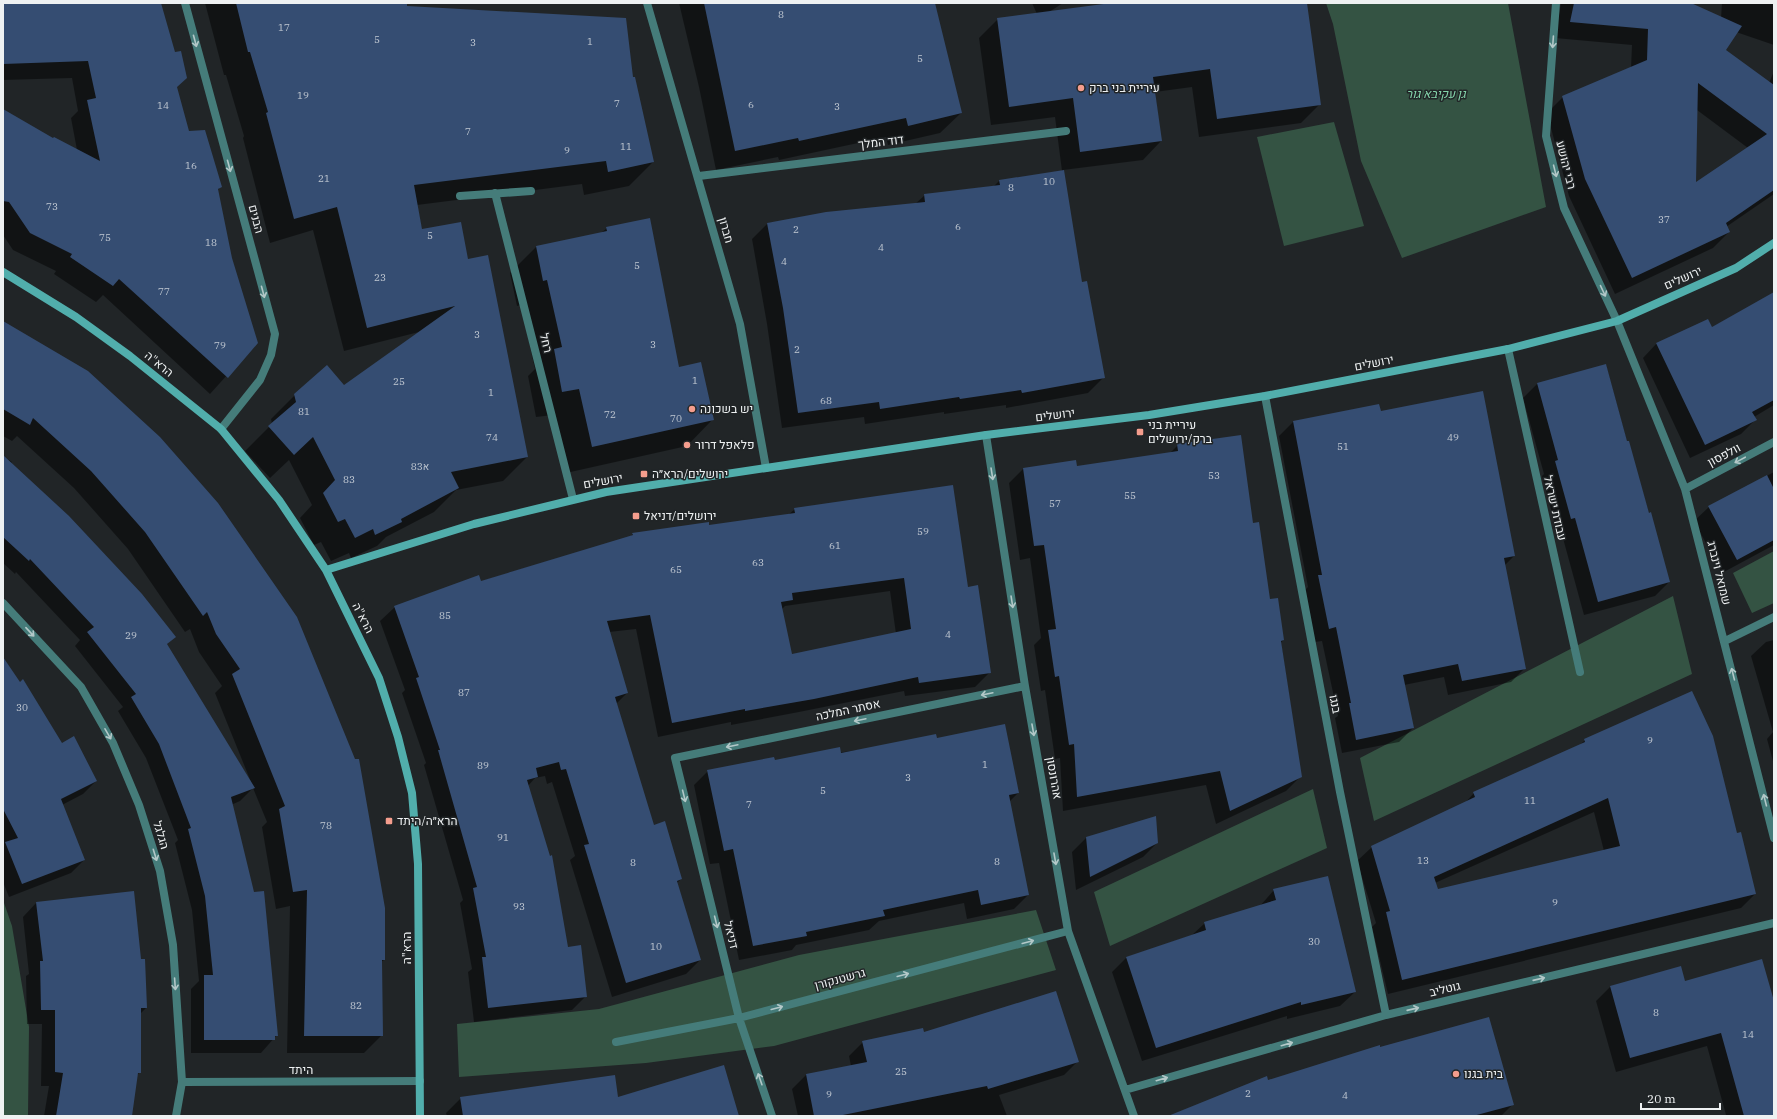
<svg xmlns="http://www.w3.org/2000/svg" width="1777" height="1119" font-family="'IBM Plex Serif',Heebo,serif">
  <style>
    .green { fill: #345343 }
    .shadow { fill: #0007; fill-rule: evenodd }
    .building { fill: #354d72; fill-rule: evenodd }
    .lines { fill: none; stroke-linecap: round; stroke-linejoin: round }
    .street { stroke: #457c7a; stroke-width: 8 }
    .secondary { stroke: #51aeac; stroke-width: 8 }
    .oneway { stroke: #b3c8c8 }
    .poi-dot { fill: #f49d8d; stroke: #212527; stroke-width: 1.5 }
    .labels { text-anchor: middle; stroke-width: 3; stroke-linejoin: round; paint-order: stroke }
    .number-label { font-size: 10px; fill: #c0c8d2 }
    .poi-label { font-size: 12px; fill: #eef1f2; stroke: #212527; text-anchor: start }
    .park-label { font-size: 12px; font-style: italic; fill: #84d4ab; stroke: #212527 }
    .street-label { font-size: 12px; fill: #eef1f2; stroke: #212527 }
  </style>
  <rect width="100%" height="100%" fill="#212527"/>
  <path class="green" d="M1326 3H1508L1546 207 1402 258 1361 161 1333 24Z
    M1334 122 1364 226 1284 246 1257 137Z
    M1774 551V603L1752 613 1733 573Z
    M1673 596 1692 674 1374 821 1360 758Z
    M1313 789 1327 848 1110 946 1094 892Z
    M3 900 12 926 29 1027 28 1116H3Z
    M1036 910 1056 970 774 1046 646 1063 459 1077 457 1024 599 1009 799 955Z"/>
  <path class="shadow" d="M3 3H160L176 88 188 132 220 187 217 191 231 259 257 342 210 394 103 295 96 302 54 274 56 271 13 250 3 235V111L53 139 77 150 71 118 78 111 72 78 3 80Z
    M205 3H406V7L632 78 653 162 629 186 584 195 582 184 417 205 422 230 468 261 527 457 503 481 456 490 434 512 386 537 377 546 351 558 349 553 331 561 321 542 314 545 300 518 312 505 289 460 270 478 245 451 272 424 271 419 295 395 344 386 419 332 344 351 313 230 270 243 243 138 244 136 226 75H224Z
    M679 3H934L961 113 940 133 888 145 886 137 779 160 778 157 716 170 699 87Z
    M1032 3H1063L1049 12 1120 3H1306L1320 104 1301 123 1199 137 1192 87 1155 92 1161 141 1143 160 1063 170 1081 283 1104 377 1088 393 1006 408V405L944 414V412L865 424 864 417 782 428 767 324 752 239 768 223 915 204 925 195 994 186 999 181 1062 171 1055 117 991 125 979 38 998 19 1037 14Z
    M1561 3H1689L1721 18 1722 3H1774V45L1736 32 1725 50 1769 83 1774 71V194L1726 227 1729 232 1713 248 1615 294 1569 196 1547 113 1563 97 1631 68 1632 45 1555 38ZM1697 110 1748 148 1695 184Z
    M607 228 679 368 713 419 687 446 566 473 553 415 536 417 528 376 535 369 521 305 517 306 510 273 536 247 601 233Z
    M1774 294V405L1754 417 1755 420 1741 434 1690 458 1643 358 1657 343 1711 328Z
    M3 322 160 438 384 960 381 962 382 1035 364 1053H287L290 906 276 909 262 827 267 822 253 788 240 801 231 805 276 1036 261 1053H191V989L199 981 192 910 175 843 178 840 146 758 118 711 123 707 75 646 80 640 16 572 15 574 3 563V456L12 462 11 463 174 637 166 645 251 782 215 693 222 686 199 652 190 629 185 632 128 549 74 488 17 436 12 441 3 436Z
    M1606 365 1627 442H1628L1669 582 1655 596 1584 615 1561 531 1557 532 1542 476 1544 474 1523 398 1537 384Z
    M1378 405 1380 413 1514 556 1504 566 1525 668 1511 682 1448 695 1444 677 1404 685 1413 728 1399 742 1342 753 1335 718 1338 716 1322 641 1315 642 1305 590 1308 587 1279 436 1293 422Z
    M1178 445 1253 524 1269 601 1283 640 1281 643 1301 776 1286 791 1216 824 1206 785 1063 811 1060 758 1055 759 1045 690 1041 691 1034 645 1041 638 1030 558 1020 560 1009 483 1023 469 1076 467 1169 454Z
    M1774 472V545L1722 573 1694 521 1709 507Z
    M795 509 967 588 990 672 975 687 905 696 904 691 799 712 731 725V722L658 737 636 629 609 632 627 693 616 704 653 826 681 879 677 883 700 960 686 974 612 997 570 860 575 856 552 782 547 784 545 776 535 778 528 786 549 857 567 948 586 996 572 1010 474 1022 468 972 472 969 460 903 463 900 424 765 426 763 402 693 405 690 380 621 395 607 630 537 633 534 709 526 788 515ZM890 591 896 634 791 655 782 609 785 606Z
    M1774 640V765L1767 739 1773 732 1751 656 1766 642Z
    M3 658 61 744 96 781 83 794 62 805 84 860 71 873 9 897 3 882Z
    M936 739 1018 793 1009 802 1028 895 1014 909 967 919 964 903 879 921 869 930 796 945 792 950 739 960 719 863 710 864 694 785 708 771Z
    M1585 740 1736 835 1755 894 1741 908 1388 994 1372 927 1376 923 1357 861 1372 847 1464 804 1474 793 1579 746ZM1594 812 1604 851 1438 891 1435 883Z
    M1086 838 1157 843 1143 857 1076 890 1072 852Z
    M1274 890 1355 992 1340 1006 1287 1019V1016L1142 1061 1112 972 1126 958 1192 935 1205 923 1260 906Z
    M37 902 146 1008 140 1014V1072L136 1076 130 1116H44L49 1086H41L42 1024H27L26 976 29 974 23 917Z
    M1685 982 1774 1005V1116H1724L1726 1115 1707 1046 1616 1072 1596 1001 1610 987Z
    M923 1033 1078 1061 1064 1075 999 1095 1007 1116H798L792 1089 806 1075 851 1066 849 1056 863 1042Z
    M1380 1048 1512 1105 1501 1116H1175L1268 1081Z
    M461 1098 619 1116H447L446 1113Z"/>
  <path class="building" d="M3 3H161L175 52 181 51 187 78 177 87 189 131 205 130 222 187 218 189 232 258 258 343 228 378 119 279 113 286 70 257 72 254 30 233 9 202 3 201V109L53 138 54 137 100 161 87 100 96 98 88 61 3 64Z
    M236 3H407V6L626 18 633 77H635L654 162 608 172 606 161 414 185 422 229 461 222 468 259 488 255 528 457 451 472 459 488 401 519 402 522 375 535 373 529 355 538 345 519 338 522 323 493 335 480 313 437 294 455 268 426 296 402 294 394 327 365 344 385 455 306 367 328 337 207 294 219 266 113 268 112 250 52H248Z
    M704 3H935L962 113 908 126 906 118 799 141 798 138 735 151Z
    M1111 3H1307L1321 105 1217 119 1210 69 1153 77 1162 141 1080 152 1073 98 1009 107 997 18Z
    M1574 3H1691L1742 26 1726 50 1774 85V190L1726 223 1730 232 1632 278 1585 179 1562 96 1647 60 1648 29 1570 22ZM1698 83 1767 134 1696 182Z
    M1064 170 1082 282 1087 281 1105 378 1022 393 1021 390 960 399 959 397 880 409 879 402 798 413 783 308 767 223 826 212 925 202 924 194 1000 185 999 180Z
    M650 218 679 367 701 362 714 420 592 447 579 389 562 392 554 349 562 347 547 280 543 281 536 246 607 231 606 227Z
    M1774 292V400L1752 412 1757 420 1705 445 1656 343 1708 319 1712 327Z
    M3 321 88 371 160 437 218 503 297 617 355 759H359L385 908V960H382L383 1036H304L307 890 293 892 279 809 285 806 232 674 240 669 216 634 207 612 203 616 145 532 91 471 33 418 30 425 3 409Z
    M1606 364 1627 441H1629L1649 513 1651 512 1670 582 1598 602 1575 518 1571 519 1555 461 1558 460 1537 383Z
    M1483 391 1515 556 1504 558 1526 669 1462 681 1458 664 1403 675 1414 728 1356 740 1349 703H1351L1336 627 1329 629 1318 575H1322L1293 421 1379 404 1381 411Z
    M1241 435 1253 523 1259 522 1270 599 1278 598 1284 640 1281 641 1302 777 1230 811 1220 771 1077 797 1074 744 1069 745 1059 676 1055 677 1048 630 1056 629 1044 545 1034 546 1023 468 1076 460 1077 466 1178 451 1177 444Z
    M3 455 69 516 142 594 176 637 167 644 255 788 231 797 254 892 264 891 278 1036H275V1040H204V975H213L205 896 188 829 191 828 159 744 131 697 136 694 87 632 94 627 30 559 29 561 3 537Z
    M1767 475 1774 489V540L1737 560 1708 506Z
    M953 485 968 587 978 585 991 673 919 683 918 677 814 699 745 711V709L672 723 650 615 607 621 628 693 615 697 654 825 665 821 682 879 677 881 701 960 626 983 584 845 589 844 566 769 561 770 559 762 536 768 538 777 527 780 550 856 552 855 568 947 581 945 587 997 488 1008 482 957H486L473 888 477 887 438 750H440L416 678 419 677 394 606 479 575 481 581 633 535 632 533 709 522V525L795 513 794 508ZM904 578 911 629 792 654 781 602 793 600 792 593Z
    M3 657 20 682 23 679 62 743 74 736 97 781 61 799 85 860 22 884 5 842 18 838 3 809Z
    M1692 691 1713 736 1737 833 1741 832 1756 894 1402 980 1386 912 1390 911 1371 846 1475 797 1473 792 1585 742 1584 739ZM1608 798 1620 846 1438 889 1434 877Z
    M1005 724 1019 793 1009 795 1029 895 981 905 978 890 883 910 885 916 806 932 807 936 753 946 733 849 724 851 707 770 774 757 775 760 840 747 841 753 936 734 937 738Z
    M1156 816 1158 843 1090 877 1086 837Z
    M1328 876 1356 992 1301 1005V1002L1156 1048 1126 957 1206 930 1204 922 1276 900 1273 889Z
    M134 891 141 959H145L147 1008H141V1073H138L132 1116H56L63 1073 55 1072V1010H41L40 961H43L36 902Z
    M1762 959 1774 1001V1116H1744L1721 1033 1630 1058 1610 986 1681 966 1685 981Z
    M1056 991 1079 1062 988 1089 987 1086 838 1116H814L806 1074 867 1062 862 1041 923 1028 924 1032Z
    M1489 1017 1514 1105 1473 1116H1168L1267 1076 1268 1080 1380 1045V1047Z
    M724 1065 739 1116H463L460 1097 615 1075 618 1097Z"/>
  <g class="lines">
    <path class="street" d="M185 3 275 334 271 355 260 380 221 429
      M647 3 740 324 766 468
      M1556 3 1546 136 1564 208 1617 321 1685 489 1774 838
      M699 176 1066 131
      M495 193 573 499
      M460 196 531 191
      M1508 349 1580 672
      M1265 396 1340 792 1386 1015
      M986 435 1025 686 1068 931 1134 1116
      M1685 489 1774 442
      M3 603 81 687 113 743 139 805 160 871 173 945 182 1082 176 1116
      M1725 641 1774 617
      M616 1042 739 1018 1068 931
      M182 1082 420 1081
      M1125 1090 1386 1015 1774 923
      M772 1116 739 1018 675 758 1025 686"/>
    <path class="secondary" d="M3 272 76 317 130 356 221 429 279 500 326 570 379 678 398 737 412 793 418 864 420 1116
      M326 570 474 524 606 492 986 435 1149 415 1265 396 1508 349 1617 321 1736 268 1774 243"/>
  </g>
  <defs><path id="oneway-shaft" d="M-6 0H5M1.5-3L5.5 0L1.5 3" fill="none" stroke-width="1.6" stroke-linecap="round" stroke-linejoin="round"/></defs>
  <g class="oneway">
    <use href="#oneway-shaft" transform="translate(195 41) rotate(75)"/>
    <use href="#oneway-shaft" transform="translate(1553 42) rotate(94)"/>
    <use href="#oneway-shaft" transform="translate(229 166) rotate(75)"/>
    <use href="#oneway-shaft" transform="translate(1555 171) rotate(76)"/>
    <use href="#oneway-shaft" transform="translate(1603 291) rotate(65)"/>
    <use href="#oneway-shaft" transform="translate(263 292) rotate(75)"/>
    <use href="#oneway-shaft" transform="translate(1740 460) rotate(152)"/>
    <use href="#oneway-shaft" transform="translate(992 474) rotate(81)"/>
    <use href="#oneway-shaft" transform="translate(1012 602) rotate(81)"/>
    <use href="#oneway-shaft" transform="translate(30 632) rotate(47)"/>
    <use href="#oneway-shaft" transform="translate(1733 674) rotate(-104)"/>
    <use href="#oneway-shaft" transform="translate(987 694) rotate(168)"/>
    <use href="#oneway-shaft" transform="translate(860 720) rotate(168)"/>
    <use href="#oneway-shaft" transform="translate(1033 730) rotate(80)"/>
    <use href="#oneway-shaft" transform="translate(108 734) rotate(60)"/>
    <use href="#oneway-shaft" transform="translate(732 746) rotate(168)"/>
    <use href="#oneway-shaft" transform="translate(684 796) rotate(76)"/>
    <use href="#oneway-shaft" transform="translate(1765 800) rotate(-104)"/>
    <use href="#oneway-shaft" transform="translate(155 855) rotate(73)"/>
    <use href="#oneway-shaft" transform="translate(1055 859) rotate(80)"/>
    <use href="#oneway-shaft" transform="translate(716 922) rotate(76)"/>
    <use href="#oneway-shaft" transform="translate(1028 942) rotate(-15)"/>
    <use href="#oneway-shaft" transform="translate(903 975) rotate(-15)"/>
    <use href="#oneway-shaft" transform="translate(1539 979) rotate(-13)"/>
    <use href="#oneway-shaft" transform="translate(175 984) rotate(86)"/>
    <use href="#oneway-shaft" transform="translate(777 1008) rotate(-15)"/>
    <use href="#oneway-shaft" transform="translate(1413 1009) rotate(-13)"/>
    <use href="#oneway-shaft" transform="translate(1287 1044) rotate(-16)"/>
    <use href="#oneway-shaft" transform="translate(760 1079) rotate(-109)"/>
    <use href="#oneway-shaft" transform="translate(1162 1079) rotate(-16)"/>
  </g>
  <g class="poi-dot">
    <circle cx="1081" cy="88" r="4"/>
    <circle cx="692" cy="409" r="4"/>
    <rect x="1136" y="428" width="8" height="8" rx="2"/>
    <circle cx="687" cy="445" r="4"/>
    <rect x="640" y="470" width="8" height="8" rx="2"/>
    <rect x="632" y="512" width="8" height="8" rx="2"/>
    <rect x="385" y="817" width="8" height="8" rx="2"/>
    <circle cx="1456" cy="1074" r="4"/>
  </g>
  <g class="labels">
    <g class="number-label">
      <text x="781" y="18">8</text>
      <text x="284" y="31">17</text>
      <text x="377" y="43">5</text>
      <text x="590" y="45">1</text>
      <text x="473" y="46">3</text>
      <text x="920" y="62">5</text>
      <text x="303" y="99">19</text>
      <text x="617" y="107">7</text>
      <text x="751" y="108">6</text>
      <text x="163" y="109">14</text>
      <text x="837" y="110">3</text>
      <text x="468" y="135">7</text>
      <text x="626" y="150">11</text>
      <text x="567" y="154">9</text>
      <text x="191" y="169">16</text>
      <text x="324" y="182">21</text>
      <text x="1049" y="185">10</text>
      <text x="1011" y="191">8</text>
      <text x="52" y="210">73</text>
      <text x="1664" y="223">37</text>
      <text x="958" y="230">6</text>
      <text x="796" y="233">2</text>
      <text x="430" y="239">5</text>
      <text x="105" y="241">75</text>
      <text x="211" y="246">18</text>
      <text x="881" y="251">4</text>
      <text x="784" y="265">4</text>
      <text x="637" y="269">5</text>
      <text x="380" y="281">23</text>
      <text x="164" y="295">77</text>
      <text x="477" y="338">3</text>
      <text x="653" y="348">3</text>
      <text x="220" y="349">79</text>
      <text x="797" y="353">2</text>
      <text x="695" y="384">1</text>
      <text x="399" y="385">25</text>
      <text x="491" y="396">1</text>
      <text x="826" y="404">68</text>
      <text x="304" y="415">81</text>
      <text x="610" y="418">72</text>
      <text x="676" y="422">70</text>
      <text x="492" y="441">74</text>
      <text x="1453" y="441">49</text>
      <text x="1343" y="450">51</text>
      <text x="420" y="470">83א</text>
      <text x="1214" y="479">53</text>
      <text x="349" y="483">83</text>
      <text x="1130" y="499">55</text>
      <text x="1055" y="507">57</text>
      <text x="923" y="535">59</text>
      <text x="835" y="549">61</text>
      <text x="758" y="566">63</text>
      <text x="676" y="573">65</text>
      <text x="445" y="619">85</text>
      <text x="948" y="638">4</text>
      <text x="131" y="639">29</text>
      <text x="464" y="696">87</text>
      <text x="22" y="711">30</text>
      <text x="1650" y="744">9</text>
      <text x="985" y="768">1</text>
      <text x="483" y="769">89</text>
      <text x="908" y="781">3</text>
      <text x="823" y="794">5</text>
      <text x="1530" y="804">11</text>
      <text x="749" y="808">7</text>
      <text x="326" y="829">78</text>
      <text x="503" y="841">91</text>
      <text x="1423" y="864">13</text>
      <text x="997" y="865">8</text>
      <text x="633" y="866">8</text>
      <text x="1555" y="906">9</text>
      <text x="519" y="910">93</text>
      <text x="1314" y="945">30</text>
      <text x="656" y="950">10</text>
      <text x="356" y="1009">82</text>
      <text x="1656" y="1016">8</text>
      <text x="1748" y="1038">14</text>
      <text x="901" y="1075">25</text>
      <text x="1248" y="1097">2</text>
      <text x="829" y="1098">9</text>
      <text x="1345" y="1099">4</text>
    </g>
    <g class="poi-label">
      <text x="1089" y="92">עיריית בני ברק</text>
      <text x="700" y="413">יש בשכונה</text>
      <text x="1148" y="429">עיריית בני<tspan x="1148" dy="14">ברק/ירושלים</tspan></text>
      <text x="695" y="449">פלאפל דרור</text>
      <text x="652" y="478">ירושלים/הרא״ה</text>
      <text x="644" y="520">ירושלים/דניאל</text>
      <text x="397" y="825">הרא״ה/היתד</text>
      <text x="1464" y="1078">בית בגנו</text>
    </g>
    <g class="park-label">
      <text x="1436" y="98">גן עקיבא גור</text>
    </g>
    <g class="street-label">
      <text transform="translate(881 142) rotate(-7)" y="4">דוד המלך</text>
      <text transform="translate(1566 165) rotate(76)" y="4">רבי יהושע</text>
      <text transform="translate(256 219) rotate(75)" y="4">הבנים</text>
      <text transform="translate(726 230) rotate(74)" y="4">חברון</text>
      <text transform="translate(1683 278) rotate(-24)" y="4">ירושלים</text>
      <text transform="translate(546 343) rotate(76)" y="4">רחל</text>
      <text transform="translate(1374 363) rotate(-11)" y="4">ירושלים</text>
      <text transform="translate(159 364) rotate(39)" y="4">הרא"ה</text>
      <text transform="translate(1055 415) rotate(-7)" y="4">ירושלים</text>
      <text transform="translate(1724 455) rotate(-28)" y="4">וולפסון</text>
      <text transform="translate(603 481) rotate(-10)" y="4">ירושלים</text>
      <text transform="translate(1555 508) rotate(77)" y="4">עבודת ישראל</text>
      <text transform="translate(1719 573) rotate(76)" y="4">שמואל וינברג</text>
      <text transform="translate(363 618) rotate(63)" y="4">הרא"ה</text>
      <text transform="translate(1335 704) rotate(79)" y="4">בנגו</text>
      <text transform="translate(848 710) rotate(-12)" y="4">אסתר המלכה</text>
      <text transform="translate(1054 778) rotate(80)" y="4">אהרונסון</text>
      <text transform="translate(161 835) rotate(73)" y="4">הגלגל</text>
      <text transform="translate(731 935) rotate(76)" y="4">דניאל</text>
      <text transform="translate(407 948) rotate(-90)" y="4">הרא"ה</text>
      <text transform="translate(840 979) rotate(-15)" y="4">גרשטנקורן</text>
      <text transform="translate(1445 989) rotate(-13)" y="4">גוטליב</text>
      <text x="301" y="1074">היתד</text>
    </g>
  </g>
  <rect width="1777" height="1119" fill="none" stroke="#eef1f2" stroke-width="8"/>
  <path d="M1641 1103v6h79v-6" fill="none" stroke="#eef1f2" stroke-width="2"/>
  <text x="1647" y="1103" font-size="12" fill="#eef1f2" stroke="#212527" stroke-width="3" paint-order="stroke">20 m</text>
</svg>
